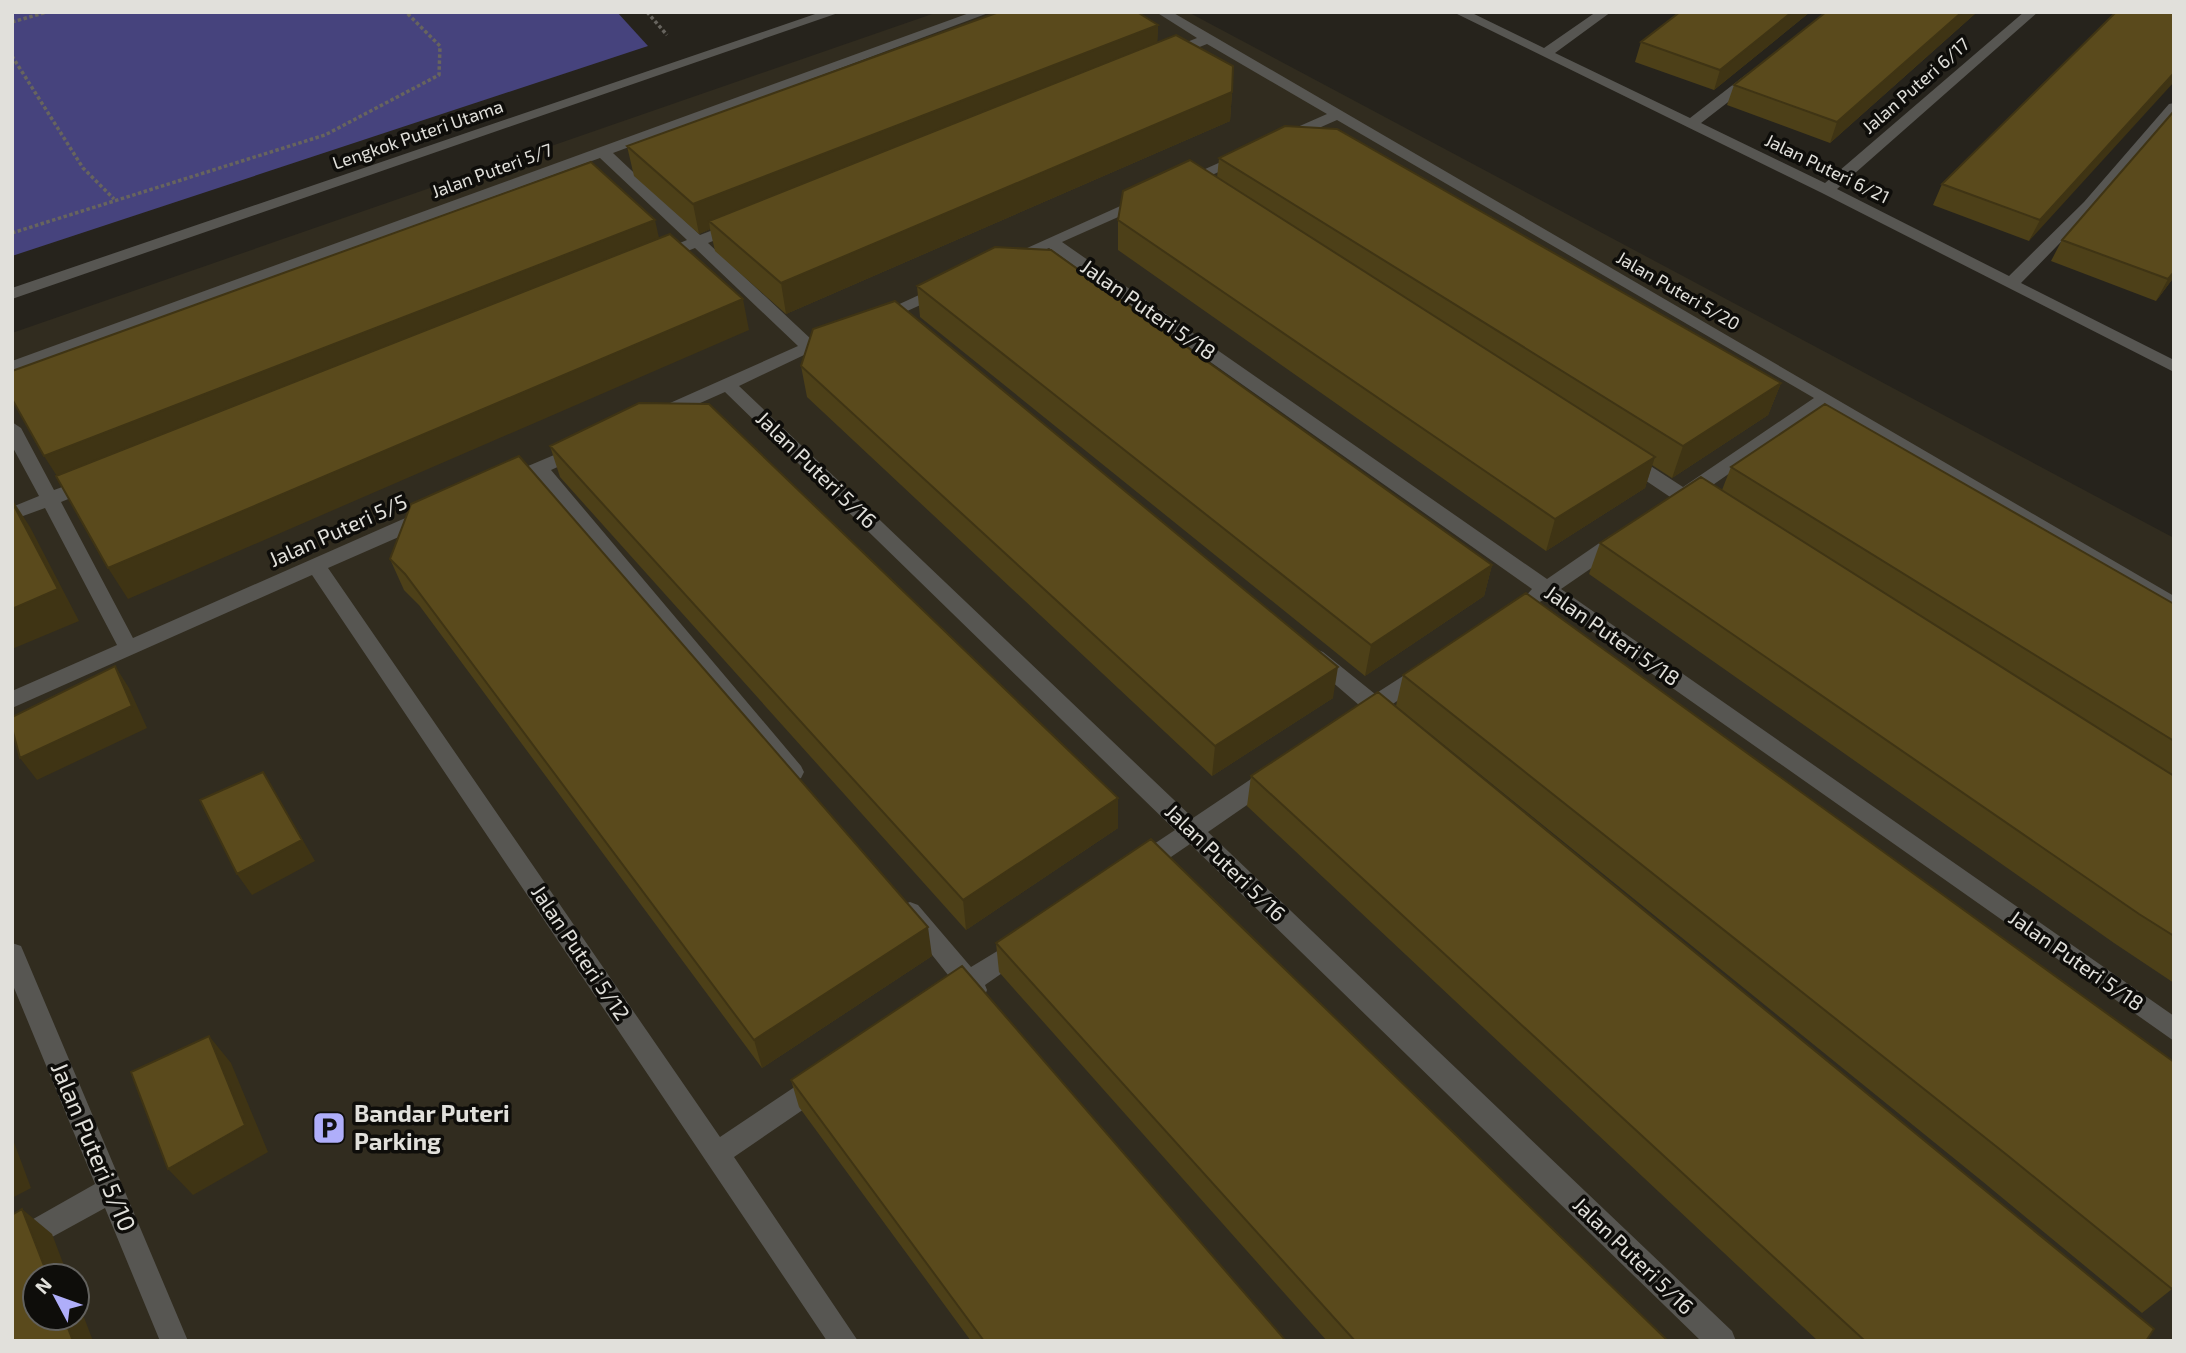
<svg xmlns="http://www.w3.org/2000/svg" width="2186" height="1353" font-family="'Exo 2',sans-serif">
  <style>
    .built { fill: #312c1f; fill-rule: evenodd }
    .green { fill: #46437d }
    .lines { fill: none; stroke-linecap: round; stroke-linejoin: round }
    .path { stroke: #67645e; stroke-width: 3.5; stroke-dasharray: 3.5 2.5; stroke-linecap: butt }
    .minor { fill: #575652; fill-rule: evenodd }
    .wall { fill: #4d4018 }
    .shaded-wall { fill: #3f3414 }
    .building { fill: #5a4a1c; stroke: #3f3414; stroke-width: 2 }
    .labels { text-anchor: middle; stroke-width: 7; stroke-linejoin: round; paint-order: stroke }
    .far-street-label { font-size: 18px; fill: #e1e0db; stroke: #0e0d0a }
    .street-label { font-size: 21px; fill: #e1e0db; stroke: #0e0d0a }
    .near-poi-label { font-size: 24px; font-weight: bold; fill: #e1e0db; stroke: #0e0d0a; text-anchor: start }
    .near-street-label { font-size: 24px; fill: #e1e0db; stroke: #0e0d0a }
  </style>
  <rect width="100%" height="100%" fill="#26231c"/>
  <path class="built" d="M938 12H1188L2174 538V1341H12V333ZM35 1276H77V1318H35Z"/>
  <path class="green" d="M12 12H617L648 46 12 256Z"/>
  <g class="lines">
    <path class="path" d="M647 12 667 35
      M12 22 47 12
      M12 56 83 168 114 199
      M12 233 325 135 439 75 440 46 406 12"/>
    <path class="minor" d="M821 12H841L12 299V288Z
      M972 12H991L613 153 700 235 731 223H743V229L708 243 812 340 833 332 842 337 739 386 1193 818 1263 771 1271 768 1279 771 1282 777 1279 783 1208 832 1732 1331 1736 1341H1701L1190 844 1146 874 1138 877 1130 874 1126 867 1130 860 1175 830 725 392 664 419H652L649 415 652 411 798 346 695 248 665 260H653V254L687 240 600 158 12 372V361Z
      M1156 12H1172L2174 596V612L1826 406 1697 496 1704 504 1702 509H1688L1618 462 1616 458 1618 454H1632L1683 487 1814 398 1337 120 1287 142H1277V136L1327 114 1207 44 1172 58H1162V52L1197 38Z
      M1453 12H1470L1544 48 1596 12H1611L1555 53 1690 118 1748 73H1758V79L1701 123 1825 183 2024 12H2038L1837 189 2009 276 2084 202 2169 104 2174 103V116L2094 208 2021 283 2174 360V372L1822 193Z
      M1243 152 1250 156 1248 159 1187 186H1177L1174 183Z
      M1147 194 1155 199 1152 202 1062 242 1547 579 1611 535H1625L1628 540 1625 545 1561 589 2174 1016V1041L1546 599 1535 604 1528 602 1525 597 1532 589 1049 248 1012 264 1006 266 998 261Z
      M945 283 953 288 951 291 881 323H869L867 319Z
      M12 422 21 428 54 490 93 476 102 482 100 486 61 502 133 638 419 512H433L436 517 433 522 328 568 720 1137 811 1076 820 1072 829 1076 833 1084 829 1092 734 1157 858 1341H827L312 575 12 708V691L117 645 45 508 12 520V507L39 496 12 446Z
      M580 444 586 446 589 450 586 454 551 470 801 766 804 772 801 778 793 781 785 778 536 477 507 488 498 482 500 478Z
      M1316 649 1323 652 1375 694 1417 667H1431L1434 672 1431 677 1390 706 1399 717 1396 723 1388 725 1374 717 1364 721 1356 719 1353 713 1359 705 1309 662 1306 657 1309 652Z
      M910 902 918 905 971 967 1022 936 1031 939 1034 946 1031 953 985 985 987 990 984 998 975 1001 966 998 950 1006 941 1003 938 995 941 987 952 980 898 912 902 905Z
      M12 943 21 946 24 953 188 1341H160L105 1208 12 1259V1231L95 1184 12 983Z"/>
  </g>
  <path class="wall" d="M1680 12H1810L1714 90 1635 62 1641 42Z
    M1826 12H1977L1830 143 1727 105 1734 85Z
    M2174 12 2029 241 1933 205 1942 184Z
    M1158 25 1157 42 1232 92 1230 121 786 314 715 251 710 229 699 234 634 176 627 146Z
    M1219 158 1781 383 1768 415 1672 478 1652 465 1645 488 1546 551 1118 250V220L1217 178Z
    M2062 240 2174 277 2156 301 2051 261Z
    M917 286 1492 565 1484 596 1365 676 920 317Z
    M801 366 1333 698 1212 776 807 397Z
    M550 446 1118 828 966 930 560 477Z
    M1731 467 2174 604V983L2114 943 1589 574 1600 543 1722 490Z
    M390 559 932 956 762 1068 419 605 404 590Z
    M1526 593 2172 1289 2142 1313 1982 1181 1396 706 1403 675Z
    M1251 776 2146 1341H1818L1247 806Z
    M996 943 1668 1341H1327L999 972Z
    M791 1080 1286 1341H971L799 1107Z"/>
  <path class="shaded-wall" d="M1792 12H1810L1714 90 1720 70Z
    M1962 12H1977L1830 143 1837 122Z
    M1158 25 1157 53 709 221 710 229 699 234 693 204Z
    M2174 73V82L2029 241 2040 220Z
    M1232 92 1230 121 786 314 781 283Z
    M655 220 662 251 64 487 44 456Z
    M2174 272V277L2156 301 2168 279Z
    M743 299 749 330 128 599 108 568Z
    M1781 383 1768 415 1672 478 1683 446Z
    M1655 457 1645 488 1546 551 1555 519Z
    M12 499 30 527 79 621 12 649Z
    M1492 565 1484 596 1365 676 1371 645Z
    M115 666 129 688 147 728 37 780 20 758Z
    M1338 667 1333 698 1212 776 1215 746Z
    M263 772 315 861 252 895 237 874Z
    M1118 798V828L966 930 963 900Z
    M928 927 932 956 762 1068 754 1040Z
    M209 1036 231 1063 268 1152 193 1195 168 1169Z
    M12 1137 31 1188 12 1198Z
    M22 1209 52 1234 68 1276H48Z
    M77 1299 93 1341H73L64 1318H77Z"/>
  <path class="building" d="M999 12H1137L1158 25 693 204 627 146Z
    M1680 12H1792L1720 70 1641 42Z
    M1826 12H1962L1837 122 1734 85Z
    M2116 12H2174V73L2040 220 1942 184Z
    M1176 35 1233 66 1232 92 781 283 709 221Z
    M2174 111V272L2168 279 2062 240Z
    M1285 126 1337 129 1781 383 1683 446 1219 158Z
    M1190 160 1655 457 1555 519 1118 220 1123 191Z
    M591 162 655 220 44 456 12 399V371Z
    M670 234 743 299 108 568 56 476Z
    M995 247 1051 250 1492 565 1371 645 917 286Z
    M895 301 1338 667 1215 746 801 366 813 329Z
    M639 403 709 404 1118 798 963 900 550 446Z
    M1825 404 2174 604V741L1731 467Z
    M519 456 928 927 754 1040 405 574 390 559 411 504Z
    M1701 477 2174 776V936L2139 914 1600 543Z
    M12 502 58 589 12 609Z
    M1526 593 2174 1062V1287L2172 1289 2007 1155 1403 675Z
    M115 666 132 706 20 758 12 728V717Z
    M1378 692 2154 1329 2146 1341H1865L1251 776Z
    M263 772 302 840 237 874 200 800Z
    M1151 839 1668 1341H1355L996 943Z
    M962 966 1286 1341H984L791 1080Z
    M209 1036 245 1125 168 1169 131 1072Z
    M22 1209 48 1276H35V1318H64L73 1341H12V1215Z"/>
  <defs>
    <symbol id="parking-square" viewBox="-11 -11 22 22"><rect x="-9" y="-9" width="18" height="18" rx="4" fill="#afaefa" stroke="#0e0d0a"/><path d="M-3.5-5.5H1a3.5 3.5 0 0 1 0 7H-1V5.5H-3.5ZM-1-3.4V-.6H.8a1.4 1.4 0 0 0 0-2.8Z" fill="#111"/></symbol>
  </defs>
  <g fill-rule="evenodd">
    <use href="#parking-square" x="310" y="1109" width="38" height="38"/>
  </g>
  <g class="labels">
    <g class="far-street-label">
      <text transform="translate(1916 86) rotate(-41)" y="6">Jalan Puteri 6/17</text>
      <text transform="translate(418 135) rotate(-19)" y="6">Lengkok Puteri Utama</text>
      <text transform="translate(1827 169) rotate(26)" y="6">Jalan Puteri 6/21</text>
      <text transform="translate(492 171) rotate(-20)" y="6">Jalan Puteri 5/7</text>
      <text transform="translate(1678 291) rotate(30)" y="6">Jalan Puteri 5/20</text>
    </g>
    <g class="street-label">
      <text transform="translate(1148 310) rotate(35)" y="7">Jalan Puteri 5/18</text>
      <text transform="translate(816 470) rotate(44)" y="7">Jalan Puteri 5/16</text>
      <text transform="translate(338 531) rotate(-24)" y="7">Jalan Puteri 5/5</text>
      <text transform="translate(1612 636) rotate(35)" y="7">Jalan Puteri 5/18</text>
      <text transform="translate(1225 863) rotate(44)" y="7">Jalan Puteri 5/16</text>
      <text transform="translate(580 953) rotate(56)" y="7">Jalan Puteri 5/12</text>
      <text transform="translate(2076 961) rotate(35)" y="7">Jalan Puteri 5/18</text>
      <text transform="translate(1633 1256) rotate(44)" y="7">Jalan Puteri 5/16</text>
    </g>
    <g class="near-poi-label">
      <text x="354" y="1122">Bandar Puteri<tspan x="354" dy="28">Parking</tspan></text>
    </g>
    <g class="near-street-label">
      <text transform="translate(93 1147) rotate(67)" y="8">Jalan Puteri 5/10</text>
    </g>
  </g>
  <rect width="2186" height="1353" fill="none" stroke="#e1e0db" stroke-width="28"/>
  <g transform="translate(56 1297) rotate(311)"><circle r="33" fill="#0e0d0a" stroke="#62615e" stroke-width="2"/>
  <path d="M0-5L12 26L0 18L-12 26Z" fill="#afaefa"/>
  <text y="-10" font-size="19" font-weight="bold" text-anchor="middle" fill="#e1e0db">N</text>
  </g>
</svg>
